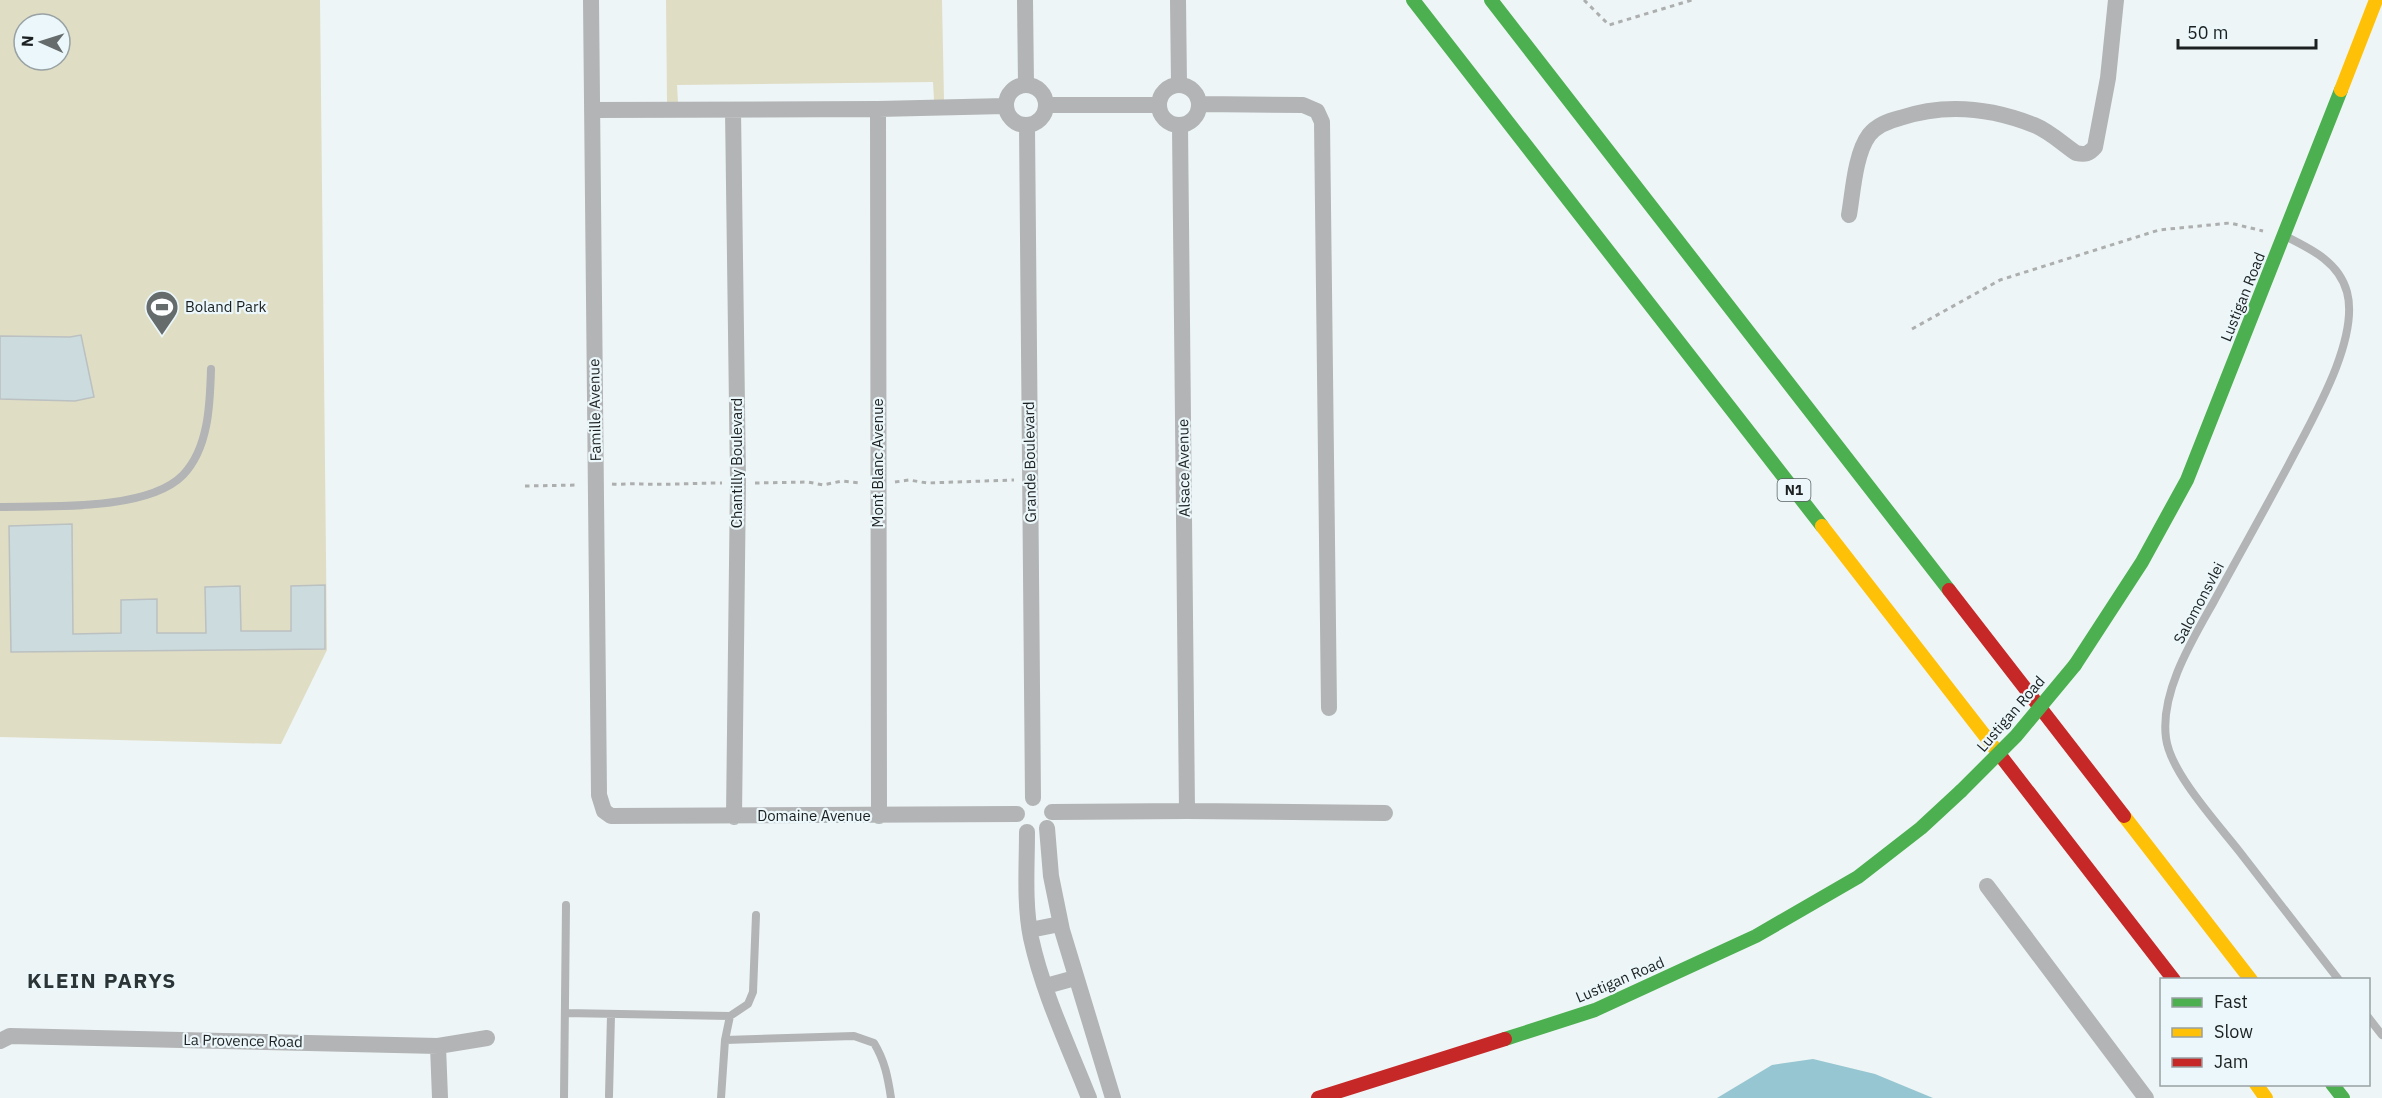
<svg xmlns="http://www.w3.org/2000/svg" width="2382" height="1098" font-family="'IBM Plex Sans',sans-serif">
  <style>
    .green { fill: #e0ddc5; fill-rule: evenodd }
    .water { fill: #96c6d1 }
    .building { fill: #cbdbde; stroke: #bbc0c1; stroke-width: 1.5 }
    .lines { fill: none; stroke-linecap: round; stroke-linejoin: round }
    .path { stroke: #adafaf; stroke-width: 3; stroke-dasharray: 4.5 4.5; stroke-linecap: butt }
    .lane { stroke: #b2b4b5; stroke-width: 8 }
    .street { stroke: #b2b4b5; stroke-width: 16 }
    .fast { stroke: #4caf50; stroke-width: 14 }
    .slow { stroke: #ffc107; stroke-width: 14 }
    .jam { stroke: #c62828; stroke-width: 14 }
    .fast-bridge { stroke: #4caf50; stroke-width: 14 }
    .labels { text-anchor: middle; stroke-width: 4.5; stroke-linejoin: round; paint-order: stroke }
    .shield { fill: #ebf7fa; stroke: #5a6062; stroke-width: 1.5 }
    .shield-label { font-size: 14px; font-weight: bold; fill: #1c2021 }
    .street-label { font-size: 15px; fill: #1c2021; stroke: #ebf7fa }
    .poi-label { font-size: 15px; fill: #1c2021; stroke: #ebf7fa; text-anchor: start }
    .district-label { font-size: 21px; font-weight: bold; letter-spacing: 1.5px; fill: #2b3537; stroke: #ebf7fa }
  </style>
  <rect width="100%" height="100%" fill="#eef5f6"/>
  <path class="green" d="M0 0H320L327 650 281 744 0 737ZM24 24H60V60H24Z
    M666 0H942L944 100H934L933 82 677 85 678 102H667Z"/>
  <path class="water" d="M1813 1059 1875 1074 1933 1098H1717L1772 1065Z"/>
  <path class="building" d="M81 335 94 397 75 401 0 399V336L70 337Z
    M72 524 73 634 121 633V600L157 599V633H206L205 587 240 586 241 631H291V586L325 585V649L11 652 9 526Z"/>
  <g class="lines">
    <path class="path" d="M1584 0 1609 25 1692 0
      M1912 329 2000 280 2159 230 2230 223 2263 231
      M895 482 909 480 927 483 1014 480
      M755 483 808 482 823 485 842 481 861 483
      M612 484C622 485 632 483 641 484 668 485 694 483 722 483
      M525 486 579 485"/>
    <path class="lane" d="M2285 236C2311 249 2339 262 2347 292 2360 340 2311 421 2289 464 2264 511 2238 557 2213 603 2191 642 2160 693 2166 738 2170 772 2217 823 2239 851 2272 894 2306 937 2339 980
      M0 507C49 506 148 511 183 475 209 448 210 403 211 369
      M565 1013 730 1016 748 1004 753 992 756 915
      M2368 1017 2382 1035
      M725 1040 854 1036 874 1043C885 1061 888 1078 891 1098
      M609 1096 611 1015
      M564 1098 566 905
      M721 1098 725 1040 730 1016"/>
    <path class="street" d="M591 0 599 795 604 811 611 816 1017 814
      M1025 0 1026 84
      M1178 0 1179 84
      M1006 105a20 20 0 1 1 40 0a20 20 0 1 1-40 0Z
      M1159 105a20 20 0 1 1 40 0a20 20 0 1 1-40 0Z
      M1200 104 1303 105 1317 111 1322 122 1329 708
      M1047 105H1158
      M878 109 879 816
      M592 110 878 109 1005 106
      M733 110 738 480 734 817
      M1027 126 1033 798
      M1180 126 1187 811
      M1849 215C1853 192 1855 154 1869 135 1877 125 1888 121 1900 118 1945 103 1991 108 2034 125 2049 131 2063 144 2076 153 2085 155 2089 154 2095 147L2108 78 2116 0
      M1052 812 1187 811 1385 813
      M1047 828 1051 876 1062 930 1113 1098
      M1027 832C1027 867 1024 903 1031 938 1043 993 1068 1045 1089 1098
      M1987 886 2146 1098
      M1030 930 1060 924
      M1046 986 1075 978
      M0 1041 10 1036 438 1046 487 1038
      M438 1046 440 1098"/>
    <path class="fast" d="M1413 0 1822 526
      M1491 0 1949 590
      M2075 665 2142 562 2187 480 2341 90
      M1505 1039 1595 1010 1756 936 1858 877 1921 828 1961 791
      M2332 1084 2343 1098"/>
    <path class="slow" d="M2341 90 2376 0
      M1822 526 2003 759
      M2124 816 2251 980
      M2256 1084 2266 1098"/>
    <path class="jam" d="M1949 590 2124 816
      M2003 759 2174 980
      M1318 1098 1505 1039"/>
    <path class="fast-bridge" d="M1961 791 2016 736 2075 665"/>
  </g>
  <defs>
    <symbol id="stadium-pin" viewBox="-11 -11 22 30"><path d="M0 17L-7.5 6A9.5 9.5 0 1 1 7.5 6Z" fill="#666b6c" stroke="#ebf7fa"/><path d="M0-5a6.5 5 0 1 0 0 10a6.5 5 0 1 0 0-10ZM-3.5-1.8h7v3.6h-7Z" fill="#fff"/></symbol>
  </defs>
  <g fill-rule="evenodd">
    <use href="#stadium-pin" x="143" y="288" width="38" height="52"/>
  </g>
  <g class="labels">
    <rect class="shield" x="1777.5" y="479" width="33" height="22" rx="4.5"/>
    <g class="shield-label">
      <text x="1794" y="495">N1</text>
    </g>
    <g class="street-label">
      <text transform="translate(2243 297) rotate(-68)" y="5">Lustigan Road</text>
      <text transform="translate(595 410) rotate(-91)" y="5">Famille Avenue</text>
      <text transform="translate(1030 462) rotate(-91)" y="5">Grande Boulevard</text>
      <text transform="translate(737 463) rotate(-90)" y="5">Chantilly Boulevard</text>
      <text transform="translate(878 463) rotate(-90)" y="5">Mont Blanc Avenue</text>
      <text transform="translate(1184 468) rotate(-91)" y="5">Alsace Avenue</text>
      <text transform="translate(2199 603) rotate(-62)" y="5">Salomonsvlei</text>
      <text transform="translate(2011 714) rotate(-49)" y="5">Lustigan Road</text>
      <text x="814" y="821">Domaine Avenue</text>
      <text transform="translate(1620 980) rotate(-23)" y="5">Lustigan Road</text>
      <text transform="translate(243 1041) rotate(1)" y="5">La Provence Road</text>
    </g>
    <g class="poi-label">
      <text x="185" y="312">Boland Park</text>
    </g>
    <g class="district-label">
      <text x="102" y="988">KLEIN PARYS</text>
    </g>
  </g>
  <rect x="2160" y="978" width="210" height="108" fill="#ebf7fa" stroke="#98a1a3" stroke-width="1.5"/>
  <rect x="2172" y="998" width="30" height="9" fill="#4caf50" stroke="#98a1a3" stroke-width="1.5"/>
  <text x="2214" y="1008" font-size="18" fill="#1c2021">Fast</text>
  <rect x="2172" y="1028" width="30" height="9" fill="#ffc107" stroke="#98a1a3" stroke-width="1.5"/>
  <text x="2214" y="1038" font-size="18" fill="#1c2021">Slow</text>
  <rect x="2172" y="1058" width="30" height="9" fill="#c62828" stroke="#98a1a3" stroke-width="1.5"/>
  <text x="2214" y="1068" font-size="18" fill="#1c2021">Jam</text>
  <g transform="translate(42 42) rotate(273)"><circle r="28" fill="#ebf7fa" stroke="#98a1a3" stroke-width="1.5"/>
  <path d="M0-4.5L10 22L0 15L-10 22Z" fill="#666b6c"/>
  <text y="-9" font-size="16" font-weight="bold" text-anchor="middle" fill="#1c2021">N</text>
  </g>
  <path d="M2178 39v9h138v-9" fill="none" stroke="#1c2021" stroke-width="3"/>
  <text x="2187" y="39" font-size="18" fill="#1c2021" stroke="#ebf7fa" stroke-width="4.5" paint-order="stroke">50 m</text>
</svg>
